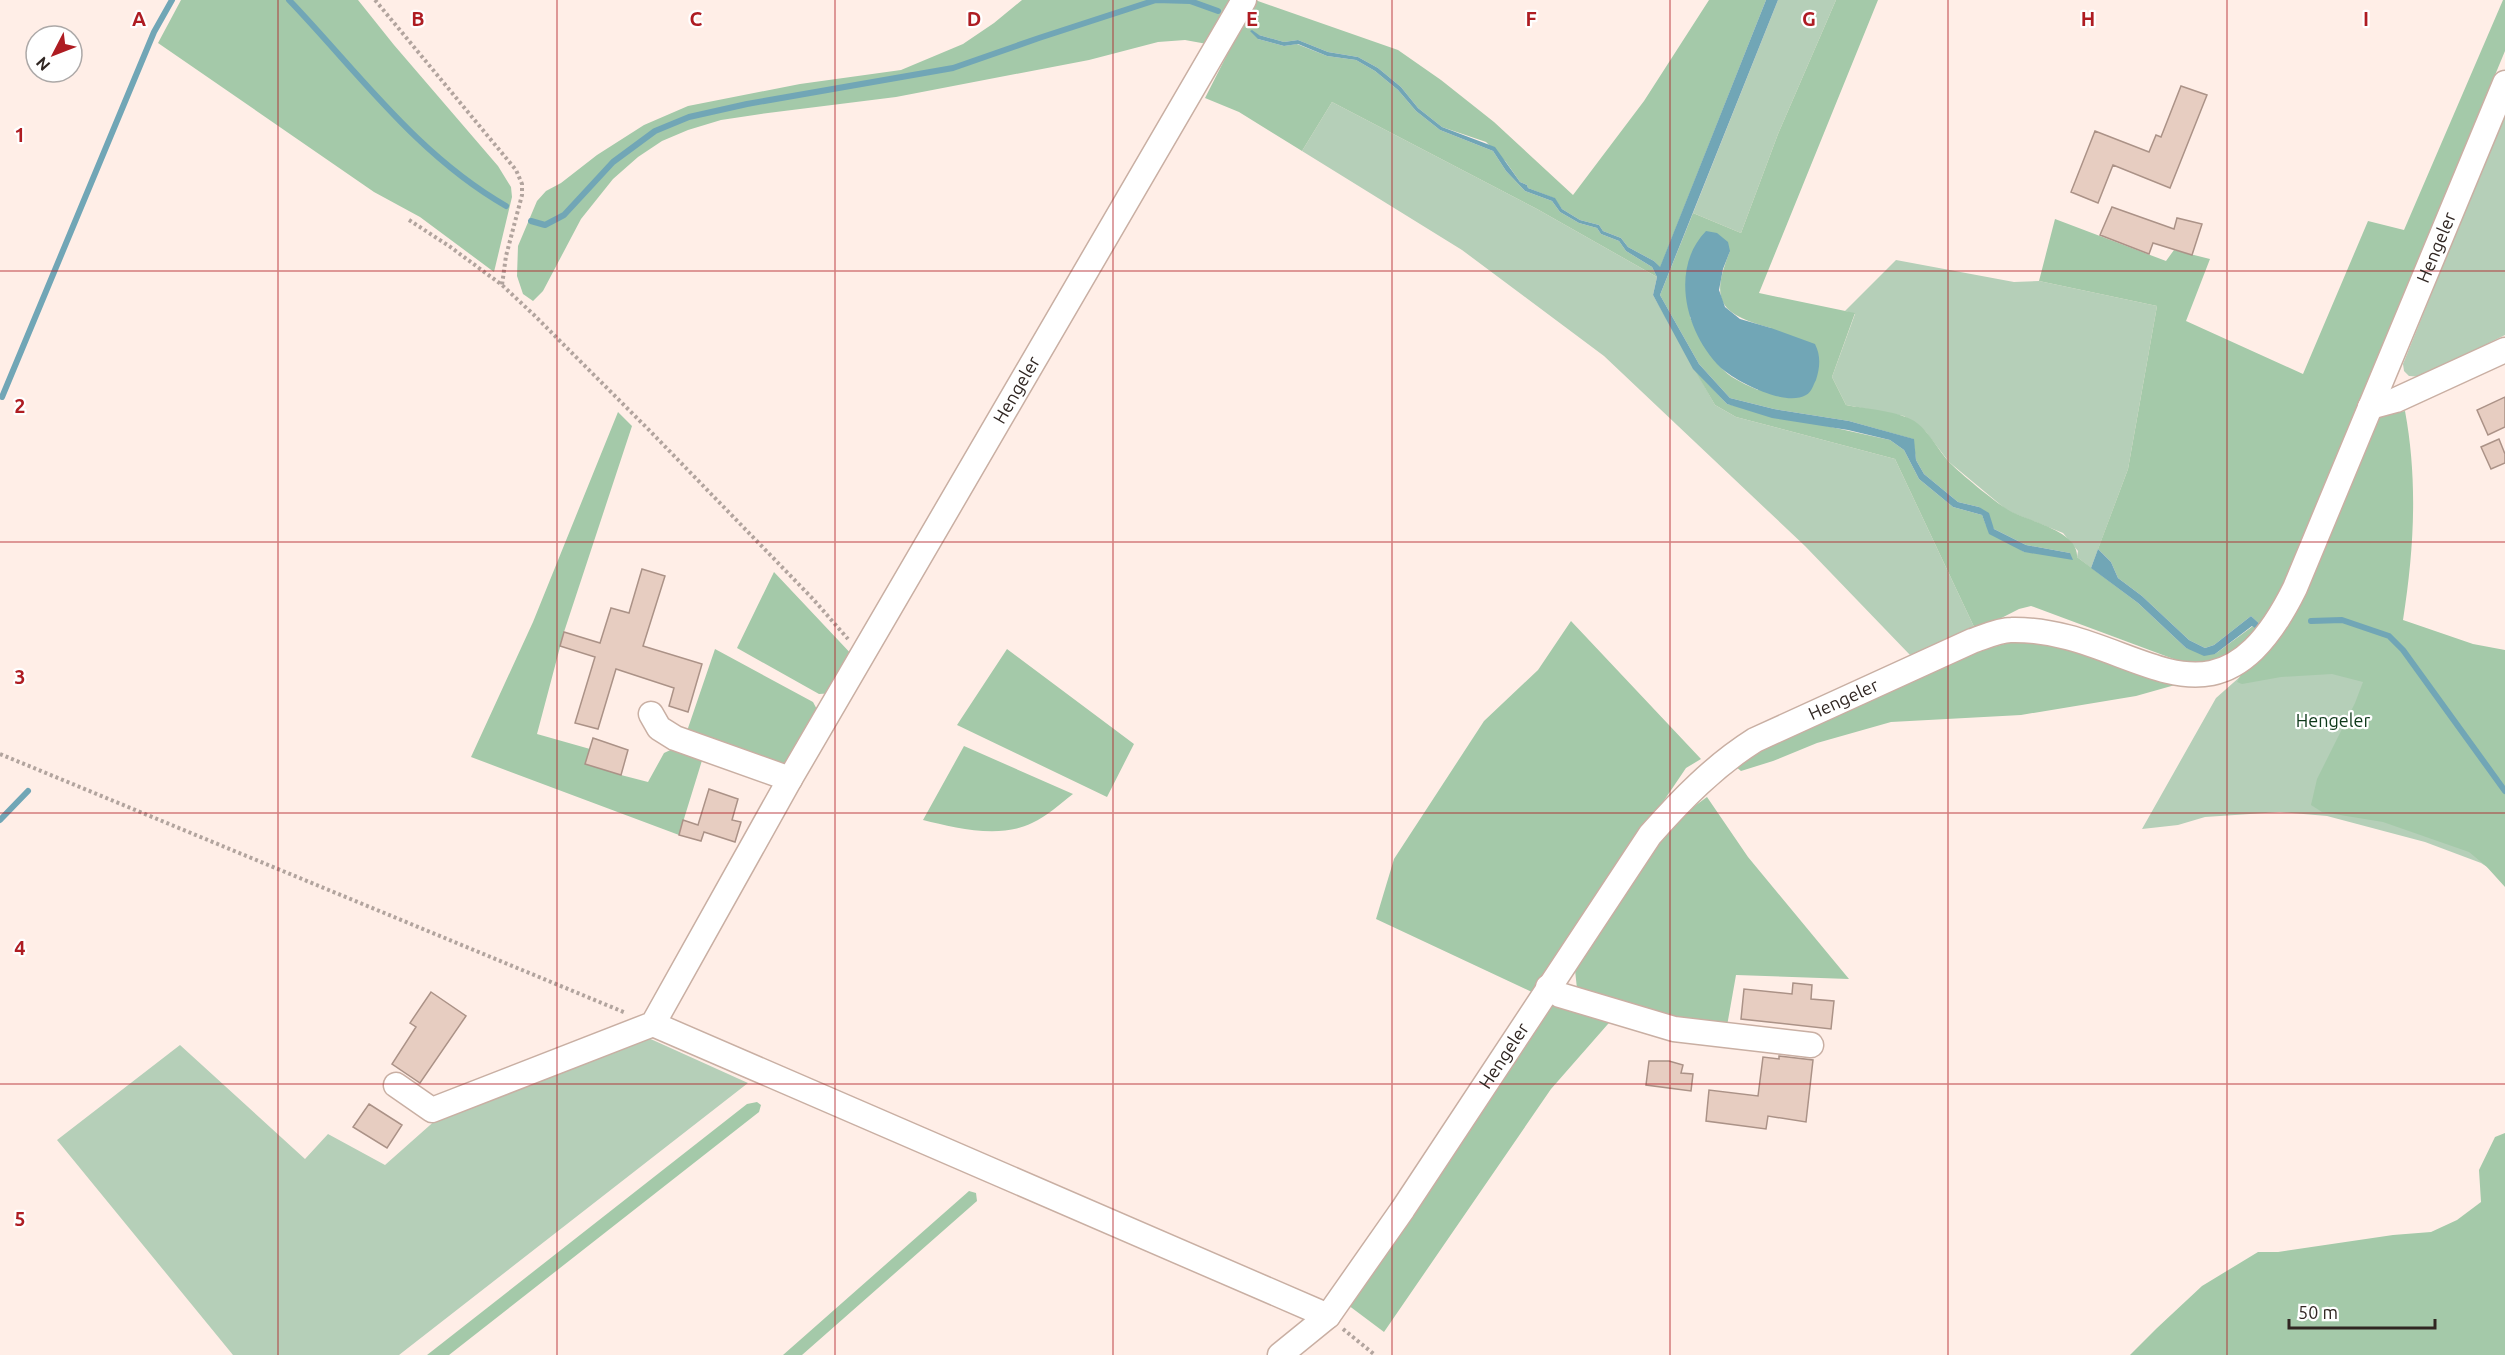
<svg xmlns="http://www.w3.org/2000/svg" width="2505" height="1355" font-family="Ubuntu,sans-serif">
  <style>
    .green { fill: #b5cfb8 }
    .forest { fill: #a4c9a9; fill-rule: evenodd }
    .water { fill: #71a6b6 }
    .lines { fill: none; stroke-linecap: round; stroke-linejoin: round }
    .stream { stroke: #71a6b6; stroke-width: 6 }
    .building { fill: #e7cdc1; stroke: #ab9287; stroke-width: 1.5 }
    .minor-casing { stroke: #c9afa3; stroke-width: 27 }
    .path { stroke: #b2a49e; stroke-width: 4; stroke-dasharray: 3 3; stroke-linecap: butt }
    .minor { stroke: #fff; stroke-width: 24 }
    .grid { fill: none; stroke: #ae1c22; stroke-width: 1.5; stroke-opacity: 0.55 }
    .labels { text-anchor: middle; stroke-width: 4.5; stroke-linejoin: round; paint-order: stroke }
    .street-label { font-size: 18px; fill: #302622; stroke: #fff }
    .park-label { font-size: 18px; fill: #0d3819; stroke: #fff }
    .grid-label { font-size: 20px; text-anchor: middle; font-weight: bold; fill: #ae1c22; stroke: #fff; stroke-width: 4.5; stroke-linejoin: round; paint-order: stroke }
  </style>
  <rect width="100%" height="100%" fill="#ffeee7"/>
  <path class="green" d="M1778 0H1836L1778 134 1741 233 1693 213Z
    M1332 102 1537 209 1657 277 1653 295 1715 405 1736 417 1895 459 1976 631 1910 655 1805 546 1604 356 1462 250 1302 151Z
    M2505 112V335L2421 377 2409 376 2404 371 2403 364Z
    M1896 260 2014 282 2039 281 2157 306 2128 469 2091 568 2077 557 2078 551 2063 533 2008 511 1949 462 1926 432 1904 416 1846 405 1832 377 1855 314 1845 311Z
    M2386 634 2501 876 2481 863 2425 842 2327 816 2280 812 2205 817 2178 825 2142 829 2216 698 2285 637Z
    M644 1036 748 1083 399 1355H233L57 1140 180 1045 305 1159 328 1134 385 1165 438 1118Z"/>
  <path class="forest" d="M181 0H358L394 45 498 166 511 187 512 197 494 272 420 217 374 192 158 43Z
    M1022 0H1233L1207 44 1185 40 1158 42 1089 60 896 97 761 114 721 120 688 130 662 141 638 157 613 179 581 219 543 291 533 301 523 294 517 276 518 246 537 201 546 191 561 183 597 155 644 125 688 106 800 84 901 70 963 44 994 23Z
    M1255 0 1398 50 1441 80 1494 122 1573 195 1644 101 1709 0H1766L1660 268 1654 261 1628 247 1621 238 1603 231 1599 225 1580 220 1562 209 1554 198 1528 188 1527 185 1520 182 1506 162 1486 142 1442 127 1418 108 1401 87 1378 68 1358 57 1328 52 1298 40 1284 42 1259 35 1258 39 1284 46 1297 44 1327 56 1356 60 1375 71 1398 90 1416 111 1440 130 1493 151 1506 171 1525 191 1552 201 1560 212 1579 223 1597 228 1601 234 1619 241 1626 251 1652 267 1657 277 1537 209 1332 102 1302 151 1239 112 1205 98Z
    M1836 0H1878L1759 293 1855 313 1832 377 1846 405C1865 409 1902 411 1917 423 1930 433 1938 450 1949 462 1961 474 1996 503 2010 511 2028 521 2079 531 2077 557L2138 603 2186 648 2215 654 2253 626 2259 631 2221 664H2187L2031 606 2019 609 1976 631 1895 459 1736 417 1715 405 1694 369 1727 404 1890 440 1904 450 1919 479 1953 507 1982 515 1986 525 2024 552 2070 553 2026 545 1994 529 1979 507 1958 502 1924 474 1916 460 1913 439 1849 421 1774 409 1730 398 1699 364 1660 295 1693 213 1741 233 1778 134ZM1730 251C1709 303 1721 314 1771 328L1758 390C1749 386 1740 382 1732 377 1712 363 1700 338 1690 317Z
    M2503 0H2505V51L2267 623 2263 627 2251 616 2214 645 2205 648 2189 640 2142 596 2118 578 2111 562 2098 549 2128 469 2157 306 2039 281 2055 219 2166 261 2174 250 2210 259 2186 321 2303 374 2368 221 2404 230Z
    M2405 411C2418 481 2414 550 2403 620L2473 644 2505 650V887L2486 866 2469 852 2383 822 2322 812 2311 805 2317 779 2355 703 2363 682 2332 674 2281 677 2242 684 2237 682 2247 664 2280 637 2298 609 2379 416Z
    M618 412 632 426 564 632 537 734 590 749 621 775 648 782 664 753 679 746 704 754 679 835 471 757 533 622Z
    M774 572 855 658 835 693 819 694 737 648Z
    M1571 621 1701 759 1686 768 1534 993 1376 919 1394 859 1484 721 1538 670Z
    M2018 640C2072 646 2122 671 2175 685L2136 696 2021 715 1891 722 1817 743 1773 761 1741 771 1735 766 1770 745 1952 659Z
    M715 649 813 702 821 717 792 766 767 768 686 734Z
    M1007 649 1134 744 1107 797 957 725Z
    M964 746 1073 794C1060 804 1047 816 1032 823 1000 839 955 828 923 820Z
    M1707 797 1748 857 1849 979 1736 975 1727 1026 1682 1021 1578 998 1575 970 1647 857 1681 816Z
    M1555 1001 1615 1016 1551 1089 1384 1332 1348 1305Z
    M757 1102 761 1105 759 1112 449 1355H427L747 1104Z
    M2505 1133V1355H2130L2157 1328 2202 1286 2258 1252H2278L2393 1235 2431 1232 2457 1220 2481 1202 2479 1170 2495 1137Z
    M969 1191 976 1193 977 1201 802 1355H783Z"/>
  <path class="water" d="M1766 0H1778L1660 295 1699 364 1730 398 1774 409 1849 421 1914 439 1916 460 1924 474 1958 502 1979 507 1989 513 1994 529 2026 545 2070 553 2073 560 2024 552 1989 534 1982 515 1953 507 1919 479 1904 450 1890 440 1848 430 1772 418 1727 404 1693 369 1653 295 1657 277 1652 267 1626 251 1619 241 1601 234 1597 228 1579 223 1560 212 1552 201 1525 191 1506 171 1493 151 1440 130 1416 111 1398 90 1375 71 1356 60 1327 56 1298 44 1284 46 1258 39 1250 31 1252 30 1259 35 1284 42 1298 40 1328 52 1358 57 1378 68 1401 87 1418 108 1442 127 1495 147 1520 182 1527 185 1528 188 1555 198 1562 209 1580 220 1599 225 1603 231 1621 238 1628 247 1654 261 1660 267Z
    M1706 231 1717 233 1728 242 1730 251 1723 269 1719 290 1725 307 1740 319 1771 328 1815 344C1821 356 1820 367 1816 380 1813 385 1812 392 1806 395 1785 407 1737 382 1721 368 1686 334 1669 269 1706 231Z
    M2098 549 2111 562 2118 578 2142 596 2189 640 2205 648 2214 645 2251 616 2263 627 2259 631 2252 626 2215 654 2204 656 2186 648 2138 603 2091 568Z"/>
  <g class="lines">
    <path class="stream" d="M289 0C358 72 417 155 506 206
      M531 221 545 225 564 215 613 162 655 131 689 117 747 104 953 68 1039 38 1156 0 1190 1 1218 11
      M2 397 154 32 172 0
      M2311 621 2342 620 2389 636 2403 650 2505 791
      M0 820 28 791"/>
  </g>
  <path class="building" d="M2181 86 2207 95 2170 188 2113 165 2098 203 2071 192 2095 131 2149 152 2156 135 2161 137Z
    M2112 207 2174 229 2177 218 2202 224 2192 255 2153 243 2149 254 2100 235Z
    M2505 397V427L2488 435 2477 410Z
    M2499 439 2505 454V463L2491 469 2481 447Z
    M642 569 665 576 643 646 702 664 688 712 669 706 674 688 616 669 598 729 575 723 595 657 560 646 564 632 600 643 611 608 629 613Z
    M593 738 628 750 621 775 585 764Z
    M709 789 738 799 732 820 741 822 735 842 704 832 701 841 679 835 683 820 698 825Z
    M1793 983 1812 985 1811 999 1834 1001 1831 1029 1741 1019 1744 989 1792 994Z
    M431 992 466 1016 420 1083 392 1064 416 1027 410 1023Z
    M1779 1056 1813 1060 1806 1122 1768 1116 1766 1129 1706 1121 1709 1090 1758 1096 1763 1057 1779 1059Z
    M1649 1061H1669L1683 1065 1681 1073 1693 1074 1691 1091 1646 1085Z
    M369 1104 402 1125 387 1148 353 1127Z"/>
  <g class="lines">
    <defs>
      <g id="minor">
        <path d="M2370 407 2396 400 2505 350"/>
        <path d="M651 714 659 728 675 738 790 779"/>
        <path d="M1548 987 1560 995 1674 1029 1811 1045"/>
        <path d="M653 1024 1328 1316"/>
        <path id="s1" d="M396 1085 432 1110 653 1024 790 779 1244 0"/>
        <path id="s2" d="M1280 1355 1328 1316 1403 1209 1650 835C1682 799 1714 766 1755 740L1972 641C1984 637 1999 630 2011 630 2133 627 2212 756 2295 588L2505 83"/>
      </g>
    </defs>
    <use href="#minor" class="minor-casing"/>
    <path class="path" d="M375 0 516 170 522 184V195L506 256 502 285
      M409 220 449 246 502 285 534 315 650 431 813 599 848 639
      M0 754 626 1013
      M1343 1329 1375 1355"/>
    <use href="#minor" class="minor"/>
  </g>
  <path class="grid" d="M278 0V1355M557 0V1355M835 0V1355M1113 0V1355M1392 0V1355M1670 0V1355M1948 0V1355M2227 0V1355M0 271H2505M0 542H2505M0 813H2505M0 1084H2505"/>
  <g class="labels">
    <g class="street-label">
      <text dy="6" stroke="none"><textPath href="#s2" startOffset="1761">Hengeler</textPath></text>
      <text dy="6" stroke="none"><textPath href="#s1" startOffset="1012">Hengeler</textPath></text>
      <text dy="6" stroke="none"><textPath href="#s2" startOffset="880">Hengeler</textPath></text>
      <text dy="6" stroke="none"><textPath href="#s2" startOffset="376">Hengeler</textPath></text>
    </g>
    <g class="park-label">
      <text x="2333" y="727">Hengeler</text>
    </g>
  </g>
  <g class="grid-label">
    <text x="139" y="26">A</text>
    <text x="418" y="26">B</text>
    <text x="696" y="26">C</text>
    <text x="974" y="26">D</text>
    <text x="1252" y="26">E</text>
    <text x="1531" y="26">F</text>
    <text x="1809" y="26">G</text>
    <text x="2088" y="26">H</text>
    <text x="2366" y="26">I</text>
    <text x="20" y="142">1</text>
    <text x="20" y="413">2</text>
    <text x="20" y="684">3</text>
    <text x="20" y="955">4</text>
    <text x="20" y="1226">5</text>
  </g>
  <g transform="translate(54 54) rotate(228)"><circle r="28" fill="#ffffff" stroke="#aca8a7" stroke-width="1.5"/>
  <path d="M0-4.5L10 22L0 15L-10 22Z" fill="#ae1c22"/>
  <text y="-9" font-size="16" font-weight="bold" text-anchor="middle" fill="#302622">N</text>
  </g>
  <path d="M2289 1319v9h146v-9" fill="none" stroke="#302622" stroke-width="3"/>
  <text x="2298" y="1319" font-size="18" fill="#302622" stroke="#ffffff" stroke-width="4.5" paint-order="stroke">50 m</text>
</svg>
